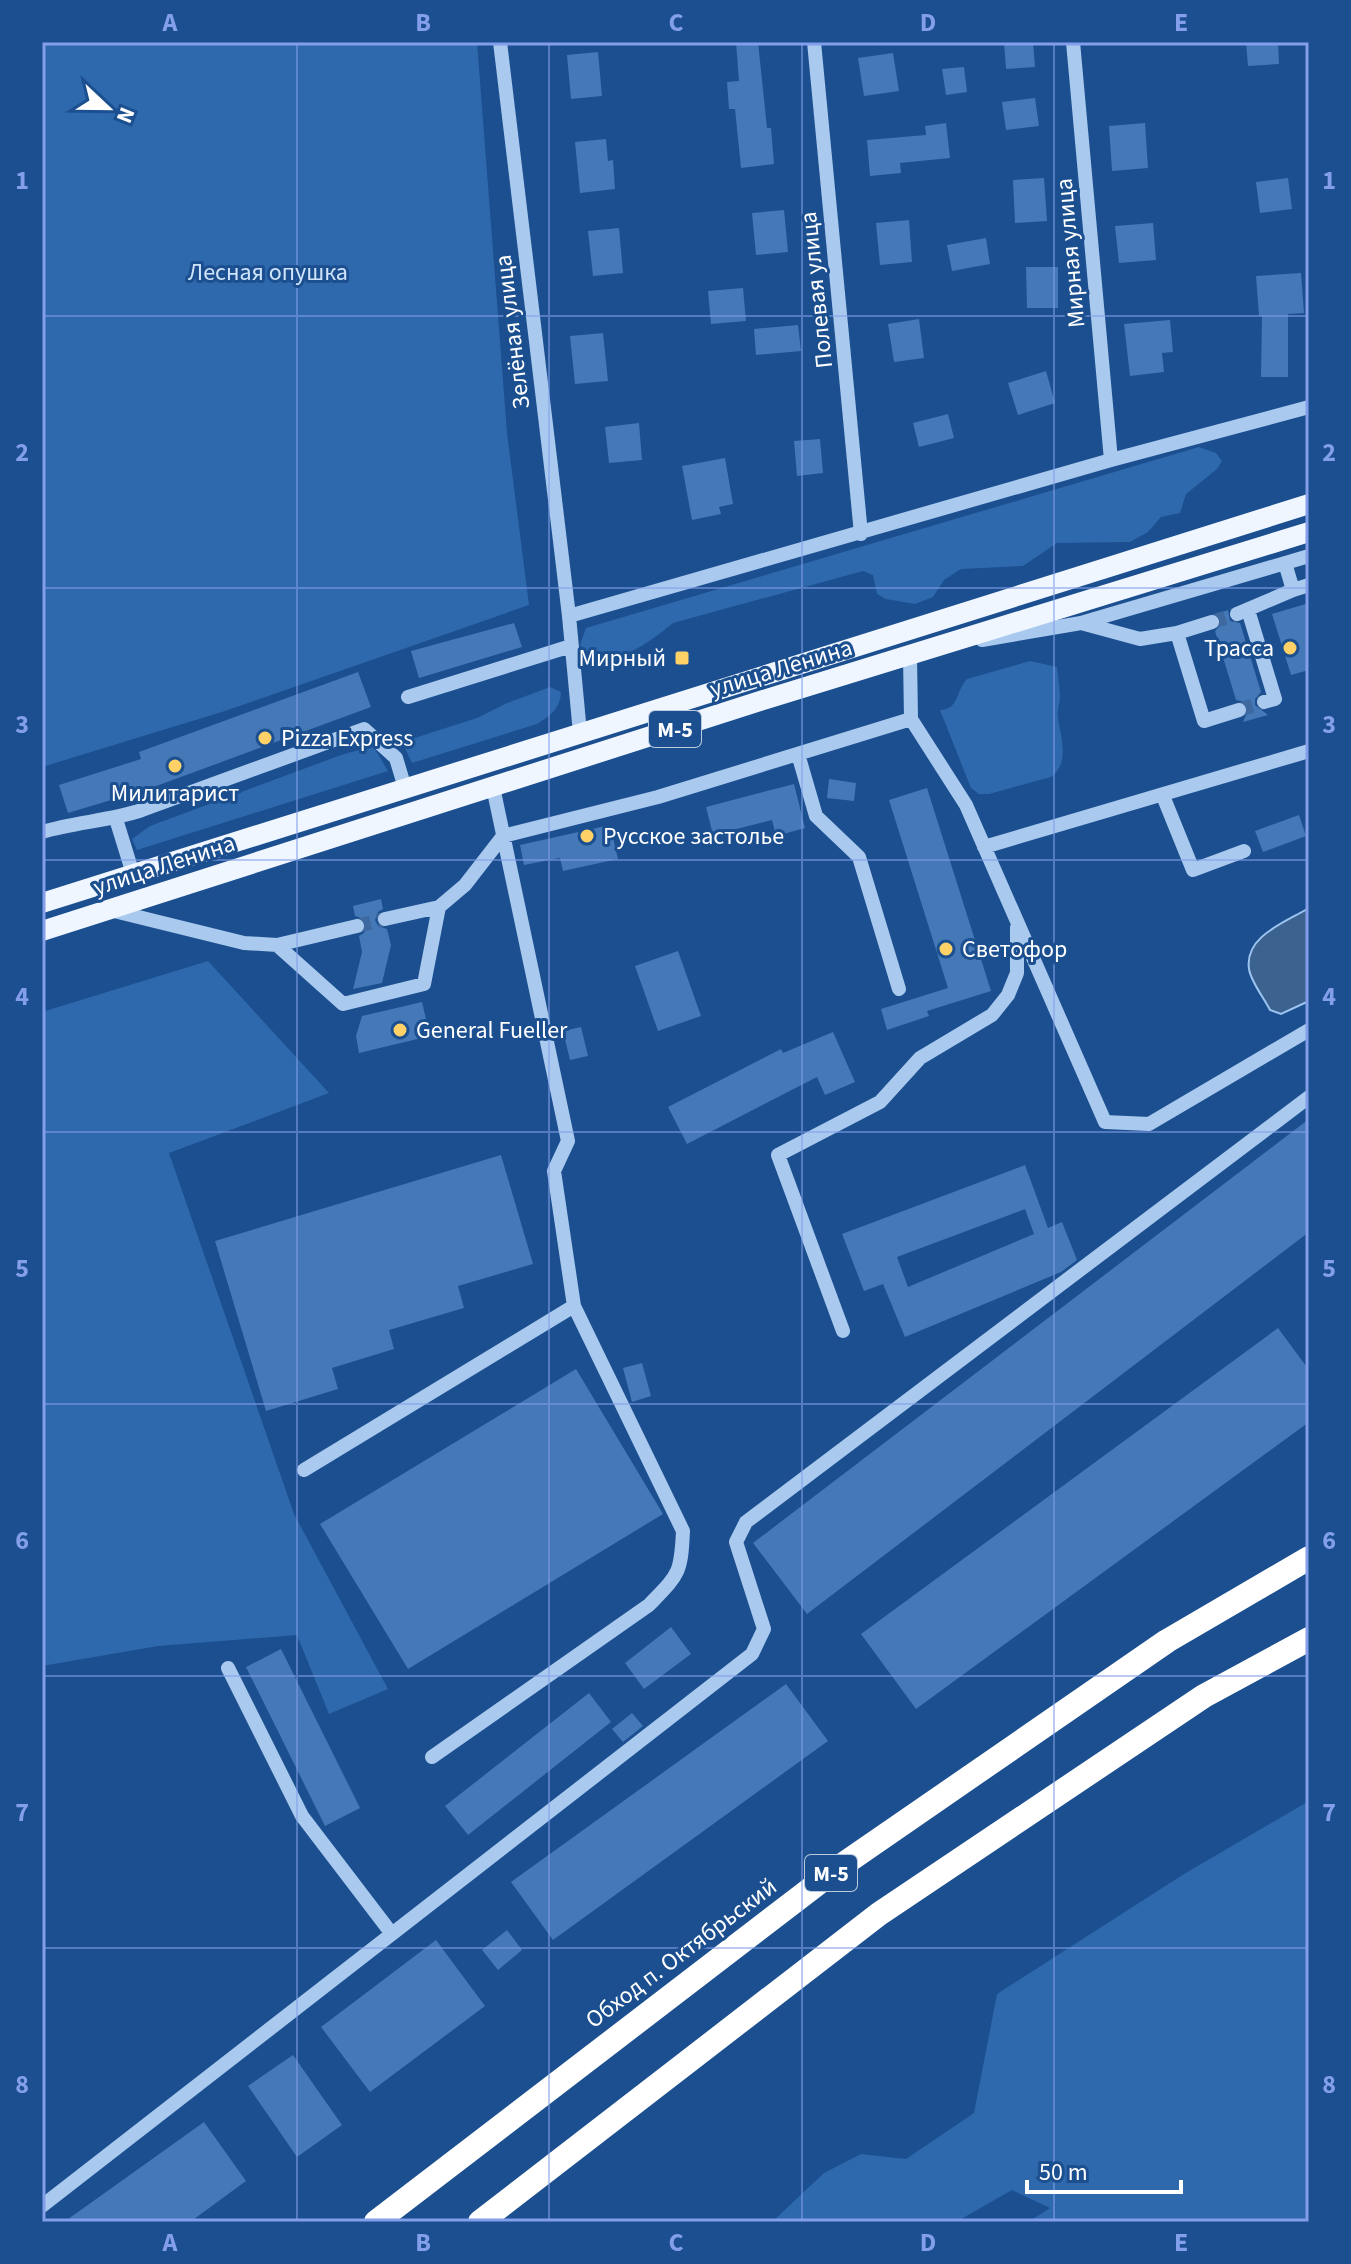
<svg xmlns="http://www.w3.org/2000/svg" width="1351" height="2264" font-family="'Source Sans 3',sans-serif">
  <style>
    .green { fill: #2e69ad }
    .water { fill: #3c6290; stroke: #9cc4f0; stroke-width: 2 }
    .building { fill: #4478b7; fill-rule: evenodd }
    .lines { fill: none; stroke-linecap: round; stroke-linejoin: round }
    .minor-tunnel { stroke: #3d69a0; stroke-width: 14; stroke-dasharray: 14 7; stroke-linecap: butt }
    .minor { stroke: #a9c9ee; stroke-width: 14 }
    .major { stroke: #f0f6ff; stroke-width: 20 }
    .highway { stroke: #fff; stroke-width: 24 }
    .grid { fill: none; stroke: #839eea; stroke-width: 2; stroke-opacity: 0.55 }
    .poi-dot { fill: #ffd166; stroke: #1b4f8f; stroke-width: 3 }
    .labels { text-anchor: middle; stroke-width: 6; stroke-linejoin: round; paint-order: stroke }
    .shield { fill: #1b4f8f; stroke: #bbcadd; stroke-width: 2 }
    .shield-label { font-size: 22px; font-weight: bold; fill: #fff }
    .street-label { font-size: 24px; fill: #fff; stroke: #1b4f8f }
    .park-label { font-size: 24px; fill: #cfe3fa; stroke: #1b4f8f }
    .poi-label { font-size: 24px; fill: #fff; stroke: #1b4f8f; text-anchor: start }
    .neatline { fill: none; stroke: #839eea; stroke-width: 3 }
    .grid-label { font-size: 26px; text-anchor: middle; font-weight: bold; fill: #839eea }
  </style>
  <rect width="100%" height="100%" fill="#1b4f8f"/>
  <path class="green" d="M42 42H477L507 433 529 605 225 711 42 767Z
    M1199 447 1216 453 1222 461 1217 469 1186 494 1180 513 1161 517 1148 532 1130 542 1057 543 1023 566 961 569 944 580 933 597 915 604 886 599 877 594 873 575 863 571 673 623C649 643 607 675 580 645L586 628Z
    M1030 661 1057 667C1058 677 1060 689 1060 699 1059 705 1057 712 1058 718 1061 738 1070 763 1051 777L989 794H979L971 788 940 710C959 710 956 690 967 679Z
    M550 687 561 692C560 709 551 715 537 724L412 763 402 742 477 718 507 703Z
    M373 746 388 771 137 850 132 839 150 826 341 755Z
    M208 961 329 1093 169 1153 294 1514 388 1689 329 1714 297 1635 158 1646 42 1666V1012Z
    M1309 1801V2222H1028L1050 2208 1012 2190 956 2222H772L824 2173 861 2154 906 2159 974 2113 997 1994 1184 1874Z"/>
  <path class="water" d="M1309 908V1001L1281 1014 1270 1010C1264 998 1251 982 1249 969 1244 936 1286 922 1309 908Z"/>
  <path class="building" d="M736 42H758L767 128H771L774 164 741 168 735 109H729L727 82 739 81Z
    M1004 42H1033L1035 67 1006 69Z
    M1246 42H1278L1279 64 1248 66Z
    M598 52 602 96 571 99 567 55Z
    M893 53 899 91 864 96 858 58Z
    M964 67 967 92 946 95 942 69Z
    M1035 98 1039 126 1006 130 1002 102Z
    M946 123 950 158 900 163 901 173 870 176 867 140 926 135 925 126Z
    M1145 123 1148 168 1112 171 1109 126Z
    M606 139 608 161 613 160 615 189 580 193 575 142Z
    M1044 178 1047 221 1015 223 1013 180Z
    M1288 178 1292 209 1260 213 1256 182Z
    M784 210 788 252 756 255 752 213Z
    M909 220 912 262 880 265 876 223Z
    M1153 223 1156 260 1119 263 1115 226Z
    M619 228 623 273 593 276 588 231Z
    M986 238 990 264 952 271 947 245Z
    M1026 267H1058V308H1027Z
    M1301 273 1304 313 1288 314V377H1261L1262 316H1259L1256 276Z
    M743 288 746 321 711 324 708 291Z
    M919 319 924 358 894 362 888 324Z
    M1170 320 1173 352 1162 353 1164 372 1130 376 1124 324Z
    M798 325 801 351 756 355 754 329Z
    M603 333 608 381 575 384 570 336Z
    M1046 371 1055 403 1018 415 1008 383Z
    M948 414 954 438 919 447 913 423Z
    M639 423 642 460 609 463 605 427Z
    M820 439 823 473 797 476 794 441Z
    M725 458 733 504 719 507 721 514 692 520 682 466Z
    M1309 603V670L1291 675 1272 614Z
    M1228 610 1230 621 1240 623 1261 692 1255 699V705L1268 715 1243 722 1249 708 1245 702 1236 700 1215 631 1222 623 1217 614Z
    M514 623 522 647 419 678 411 651Z
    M358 672 371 707 151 788 68 813 59 785 141 759 139 752Z
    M829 779 856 783 854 801 827 798Z
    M794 784 805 828 776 836 772 820 713 835 706 807Z
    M927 788 991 991 927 1011 929 1016 887 1030 881 1009 948 988 889 800Z
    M1299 815 1306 836 1263 852 1255 831Z
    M610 825 618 859 563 871 560 858 524 865 520 845Z
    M381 899 383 909 378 912 375 920 378 926 387 929 391 945 382 983 353 989 362 952 359 936 364 933 367 924 364 919 355 916 353 906Z
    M678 951 701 1016 658 1031 635 966Z
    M422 1002 430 1036 359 1053 356 1036 362 1016Z
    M581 1027 588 1056 570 1060 563 1031Z
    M833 1032 855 1082 825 1095 817 1077 687 1144 668 1107 781 1049 783 1053Z
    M1309 1119V1232L807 1614 753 1543Z
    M501 1155 533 1264 458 1286 464 1308 389 1330 394 1349 332 1368 338 1389 266 1411 215 1241Z
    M1025 1165 1048 1228 1062 1222 1077 1260 1061 1272 905 1337 883 1284 864 1291 842 1234ZM1025 1209 1034 1234 908 1287 897 1257Z
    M1278 1328 1309 1370V1422L916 1709 861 1634Z
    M642 1363 651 1396 632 1402 623 1368Z
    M576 1369 663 1514 408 1669 320 1524Z
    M671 1627 691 1654 644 1689 625 1663Z
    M281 1649 360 1808 325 1826 246 1667Z
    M786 1684 828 1741 553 1940 511 1882Z
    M589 1693 611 1722 468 1835 445 1806Z
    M632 1713 643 1726 623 1742 612 1729Z
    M507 1930 522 1950 498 1970 482 1950Z
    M436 1940 485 2006 370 2092 321 2027Z
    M293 2055 342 2125 297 2157 248 2086Z
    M204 2122 246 2181 190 2222H64Z"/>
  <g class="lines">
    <path class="minor-tunnel" d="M1212 622 1237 614
      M1239 710 1264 702
      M357 926 385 919"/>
    <path class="minor" d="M500 42 569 616
      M814 42 861 534
      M1073 42 1111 460
      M1293 590 1309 585
      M1248 610 1275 699 1264 702
      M1237 614 1293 590 1285 563
      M1081 623 1140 639 1177 633 1212 622
      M1177 633 1204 721 1239 710
      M982 640 1081 623 1309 556
      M408 697 571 646
      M911 719 966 805 1105 1122 1149 1124 1309 1030
      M580 733 569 616 1111 460 1309 407
      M798 754 816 816 859 857 899 989
      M1163 796 1193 870 1244 851
      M116 819 133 874
      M42 832C75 822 109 821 142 810L364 729 396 758 405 788
      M984 847 1309 751
      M110 910 244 943 277 945 357 926
      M385 919 439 907 465 885 503 836 658 797 911 719 910 655
      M277 945 343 1004 424 984 439 907
      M843 1331 778 1155 880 1102 920 1058 992 1015 1008 995 1017 973V927
      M304 1470 574 1306
      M228 1668 302 1816 392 1934
      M432 1757 649 1605C679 1574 681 1574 683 1531L574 1306 554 1171 568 1141 493 787
      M42 2206 752 1654 764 1629 736 1542 746 1522 1309 1097"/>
    <path class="major" d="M42 903 1309 504
      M42 931 760 701 1309 532"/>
    <path class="highway" d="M376 2222 838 1868 1167 1641 1309 1558
      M480 2222 879 1914 1204 1696 1309 1639"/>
  </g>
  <path class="grid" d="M297 42V2222M549 42V2222M802 42V2222M1054 42V2222M42 316H1309M42 588H1309M42 860H1309M42 1132H1309M42 1404H1309M42 1676H1309M42 1948H1309"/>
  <g class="poi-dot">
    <circle cx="1290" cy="648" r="8"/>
    <rect x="674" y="650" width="16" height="16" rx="4"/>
    <circle cx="265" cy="738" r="8"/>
    <circle cx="175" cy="766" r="8"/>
    <circle cx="587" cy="836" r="8"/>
    <circle cx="946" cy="949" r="8"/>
    <circle cx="400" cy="1030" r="8"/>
  </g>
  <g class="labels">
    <g class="shield">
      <rect x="649" y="711" width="52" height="36" rx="6"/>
      <rect x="805" y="1855" width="52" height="36" rx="6"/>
    </g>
    <g class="shield-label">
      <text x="675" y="737">М-5</text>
      <text x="831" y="1881">М-5</text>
    </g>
    <g class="street-label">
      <text transform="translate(1070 253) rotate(-95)" y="8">Мирная улица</text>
      <text transform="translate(816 290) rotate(-96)" y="8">Полевая улица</text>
      <text transform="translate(512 332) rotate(-97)" y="8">Зелёная улица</text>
      <text transform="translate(781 668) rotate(-17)" y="8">улица Ленина</text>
      <text transform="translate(164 865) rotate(-18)" y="8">улица Ленина</text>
      <text transform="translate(681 1953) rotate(-37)" y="8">Обход п. Октябрьский</text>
    </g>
    <g class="park-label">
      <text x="268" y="280">Лесная опушка</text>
    </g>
    <g class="poi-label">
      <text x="1274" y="656" text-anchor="end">Трасса</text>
      <text x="666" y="666" text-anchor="end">Мирный</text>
      <text x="281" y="746">Pizza Express</text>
      <text x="175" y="801" text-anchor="middle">Милитарист</text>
      <text x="603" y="844">Русское застолье</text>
      <text x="962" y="957">Светофор</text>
      <text x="416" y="1038">General Fueller</text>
    </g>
  </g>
  <rect width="1351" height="2264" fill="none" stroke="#1b4f8f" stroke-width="88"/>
  <g transform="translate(108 108) rotate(112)" stroke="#1b4f8f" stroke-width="6" paint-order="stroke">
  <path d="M0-6L14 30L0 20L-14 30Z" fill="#ffffff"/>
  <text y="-12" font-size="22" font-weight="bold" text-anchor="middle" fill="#ffffff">N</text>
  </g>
  <path d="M1027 2180v12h154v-12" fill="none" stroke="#ffffff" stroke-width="4"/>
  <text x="1039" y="2180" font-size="24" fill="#ffffff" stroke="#1b4f8f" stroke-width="6" paint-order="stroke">50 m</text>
  <rect x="44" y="44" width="1263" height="2176" class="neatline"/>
  <g class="grid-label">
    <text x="170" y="31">A</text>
    <text x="423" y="31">B</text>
    <text x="676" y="31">C</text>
    <text x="928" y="31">D</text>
    <text x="1181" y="31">E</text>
    <text x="22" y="189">1</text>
    <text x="1329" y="189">1</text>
    <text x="22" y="461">2</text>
    <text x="1329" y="461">2</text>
    <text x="22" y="733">3</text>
    <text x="1329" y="733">3</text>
    <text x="22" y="1005">4</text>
    <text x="1329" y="1005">4</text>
    <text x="22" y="1277">5</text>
    <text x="1329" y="1277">5</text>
    <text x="22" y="1549">6</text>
    <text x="1329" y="1549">6</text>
    <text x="22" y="1821">7</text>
    <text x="1329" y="1821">7</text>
    <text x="22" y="2093">8</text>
    <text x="1329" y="2093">8</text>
    <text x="170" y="2251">A</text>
    <text x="423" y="2251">B</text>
    <text x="676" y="2251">C</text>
    <text x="928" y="2251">D</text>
    <text x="1181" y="2251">E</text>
  </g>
</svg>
